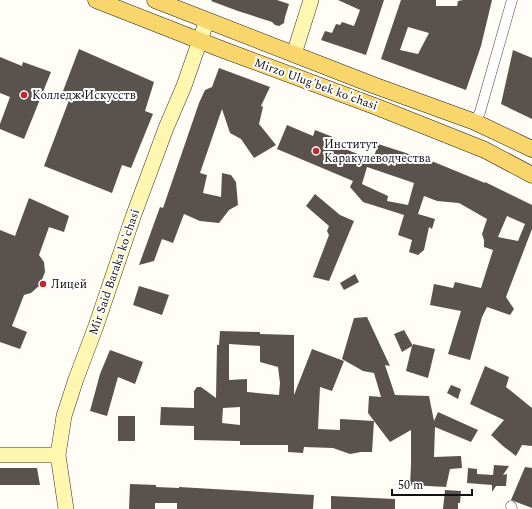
<svg xmlns="http://www.w3.org/2000/svg" width="532" height="509" font-family="Spectral,serif">
  <style>
    .building { fill: #5a524d; fill-rule: evenodd }
    .lines { fill: none; stroke-linecap: round; stroke-linejoin: round }
    .street-casing { stroke: #444; stroke-width: 11 }
    .secondary-casing { stroke: #333; stroke-width: 16 }
    .primary-casing { stroke: #222; stroke-width: 17 }
    .street { stroke: #fff; stroke-width: 10 }
    .secondary { stroke: #fff6b0; stroke-width: 15 }
    .primary { stroke: #f9d66b; stroke-width: 16 }
    .poi-dot { fill: #c4262e; stroke: #fff; stroke-width: 1.5 }
    .labels { text-anchor: middle; stroke-width: 4; stroke-linejoin: round; paint-order: stroke }
    .street-label { font-size: 12px; fill: #111; stroke: #fff }
    .poi-label { font-size: 12px; fill: #111; stroke: #fff; text-anchor: start }
  </style>
  <rect width="100%" height="100%" fill="#fffdf5"/>
  <path class="building" d="M212 0H277L289 4 285 17 284 23 279 26 275 25 272 22 238 11 211 1Z
    M338 0H384L366 55 321 40 325 31 332 33 336 24 340 25 342 22 354 26 360 10Z
    M401 0H436V6H457L458 1 463 0H492L481 46 466 90 381 59ZM408 27 429 33 418 54 400 50Z
    M79 49 154 82 145 111 153 114 131 168 122 165 112 193 44 166 71 95 63 91Z
    M513 50 532 58V119L501 104Z
    M0 57 22 66 23 62 51 72 24 139 0 129V124L10 97 0 93Z
    M219 68 270 87 261 106 263 107 259 124 276 145 254 158 241 139 230 133 222 109 200 173 207 175 203 193 221 197 222 173 231 175 236 182 238 205 229 210 219 223 200 221 184 214 173 243 162 239 154 261 139 265 160 207 163 208 199 103 205 90 212 87Z
    M287 125 313 136 315 130 333 137 330 143 373 160 378 144 434 162 485 183V182L532 205V229L506 297 514 309 510 315 487 307 482 317 470 360 448 354 461 311 430 305 434 284 453 288 455 282 481 288 493 250 484 247V240L482 234 487 219 459 203 437 201 424 196 418 214 435 219 432 229 429 227 424 250 418 255 409 252 412 240 398 235 404 215 363 202 350 187 353 181 277 149ZM367 167 414 183 408 205 387 201 388 196 362 184ZM507 216 525 224 518 241 498 237Z
    M315 194 340 215 354 221 329 281 313 277 329 235 327 231 329 226 306 206Z
    M29 198 69 216 64 232 49 227 39 255 44 262 45 272 40 285 31 293 24 295 12 326 27 332 20 349 0 342V230L15 236Z
    M355 274 359 282 344 290 340 283Z
    M139 286 169 295 162 315 133 305Z
    M367 317 390 366 385 365 395 395 429 396 434 421 438 412 478 430 471 442 435 427 434 457 461 456 462 468 450 469 446 487 410 485 411 465V430L390 442 374 421 372 452H361L350 454 333 448 304 447 303 453 288 452V445H240V441L194 440V426L160 425 161 407 194 408V391L197 387H201L216 398 217 345H219L220 331 260 332V334L294 335V395L312 349 344 361 332 391 320 387 318 429 340 430V419L374 421 368 413 369 396 381 397 374 373 363 371 342 359 354 318ZM229 344 260 346V362L278 367 280 383 279 395 247 392V379L229 380ZM240 407V425L222 423 223 408Z
    M404 330 413 346V344L435 349 428 378 406 371 412 346 402 352 394 334Z
    M110 350 143 362 135 384 118 377 107 416 90 411 100 374Z
    M485 366 509 377 506 387 532 408V446L522 445 516 456 503 446 491 435 504 420 470 404Z
    M451 385 461 389 458 399 447 393Z
    M118 416H135V441H118Z
    M494 465 509 466 503 475 507 474 506 486H496L492 492V485L467 483 468 468 477 469V474L493 475Z
    M525 467 532 468V508L511 500Z
    M0 468H37L40 485H0Z
    M130 484 156 485V487L179 488V487L314 495 313 509H177V503H155V509H129Z
    M445 490 461 491 460 503H458V509H443Z
    M331 496 395 499V509H331Z"/>
  <g class="lines">
    <defs>
      <path id="street" d="M475 122 480 112 512 0
        M511 506 512 509"/>
      <path id="secondary" d="M294 54 311 0
        M0 455H58
        M66 509 58 455 64 416 76 379 96 326 133 217 166 128 184 86 207 20"/>
      <path id="primary" d="M96 0 221 49 377 107 485 150 532 175
        M155 0 373 85 475 122 532 149"/>
    </defs>
    <use href="#street" class="street-casing"/>
    <use href="#secondary" class="secondary-casing"/>
    <use href="#primary" class="primary-casing"/>
    <use href="#street" class="street"/>
    <use href="#secondary" class="secondary"/>
    <use href="#primary" class="primary"/>
  </g>
  <g class="poi-dot">
    <circle cx="24" cy="95" r="4"/>
    <circle cx="316" cy="151" r="4"/>
    <circle cx="43" cy="284" r="4"/>
  </g>
  <g class="labels">
    <g class="street-label">
      <text transform="translate(316 84) rotate(20)" y="4">Mirzo Ulug'bek ko'chasi</text>
      <text transform="translate(114 272) rotate(-71)" y="4">Mir Said Baraka ko'chasi</text>
    </g>
    <g class="poi-label">
      <text x="32" y="99">Колледж Искусств</text>
      <text x="324" y="148">Институт<tspan x="324" dy="14">Каракулеводчества</tspan></text>
      <text x="51" y="288">Лицей</text>
    </g>
  </g>
  <path d="M392 489v6h80v-6" fill="none" stroke="#111111" stroke-width="2"/>
  <text x="398" y="489" font-size="12" fill="#111111" stroke="#ffffff" stroke-width="3" paint-order="stroke">50 m</text>
</svg>
